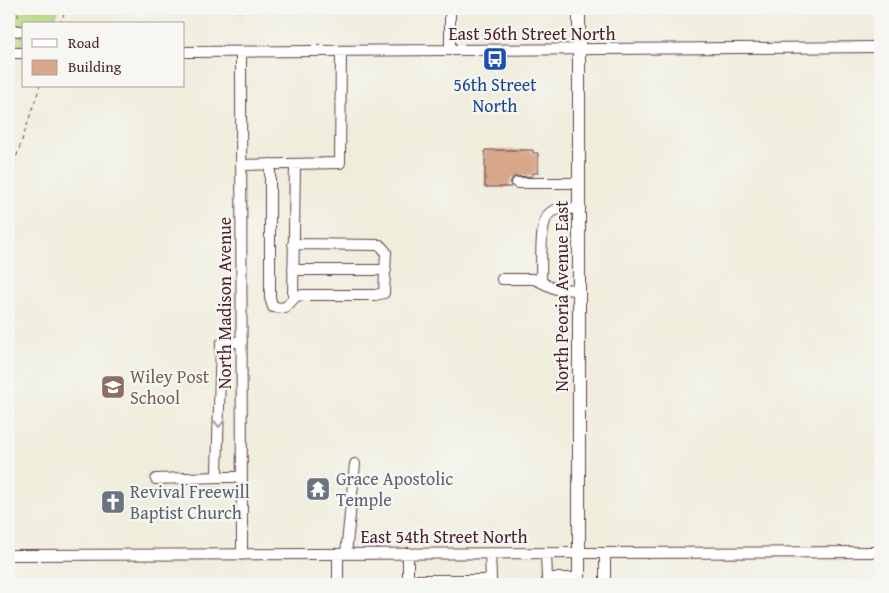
<svg xmlns="http://www.w3.org/2000/svg" width="889" height="593" font-family="'Gentium Book Plus',serif">
  <style>
    .green { fill: #b9d87e; stroke: #827c54 }
    .lines { fill: none; stroke-linecap: round; stroke-linejoin: round }
    .stream { stroke: #7bb2ea; stroke-width: 2.5 }
    .building { fill: #d8a688 }
    .minor-casing { stroke: #633e45; stroke-width: 12 }
    .major-casing { stroke: #633e45; stroke-width: 14 }
    .path { stroke: #633e45; stroke-width: 1; stroke-dasharray: 4 4; stroke-linecap: butt }
    .minor { stroke: #fff; stroke-width: 10 }
    .major { stroke: #fff; stroke-width: 12 }
    .oneway { stroke: #ae9aa0 }
    .labels { text-anchor: middle; stroke-width: 4.5; stroke-linejoin: round; paint-order: stroke }
    .street-label { font-size: 18px; fill: #4a1f2b; stroke: #f6f6f2 }
    .transit-label { font-size: 18px; fill: #164399; stroke: #f6f6f2 }
    .education-label { font-size: 18px; fill: #785e54; stroke: #f6f6f2; text-anchor: start }
    .worship-label { font-size: 18px; fill: #5b616d; stroke: #f6f6f2; text-anchor: start }
  </style>
  <rect width="100%" height="100%" fill="#f6f6f2"/>
  <filter id="ink" filterUnits="userSpaceOnUse"><feTurbulence type="fractalNoise" baseFrequency=".02" numOctaves="2"/><feDisplacementMap in="SourceGraphic" scale="10" xChannelSelector="R" yChannelSelector="G"/><feConvolveMatrix kernelMatrix="1 2 1 2 8 2 1 2 1" color-interpolation-filters="sRGB"/></filter>
  <filter id="wash" filterUnits="userSpaceOnUse"><feTurbulence type="fractalNoise" baseFrequency=".0096" numOctaves="4" result="noise"/><feDisplacementMap in="SourceGraphic" scale="20" xChannelSelector="R" yChannelSelector="G"/><feGaussianBlur stdDeviation="1.12" result="paint"/><feColorMatrix in="noise" values="0 0 0 0 0 0 0 0 0 0 0 0 0 0 0 0 0 1.4 0 .05"/><feComposite in="paint" operator="in"/></filter>
  <g filter="url(#wash)">
    <rect width="100%" height="100%" fill="#efeddb"/>
    <path class="green" d="M9 9H58L53 24H24V46H9Z"/>
    <g class="lines">
      <path class="stream" d="M240 9 241 13"/>
    </g>
    <g id="blocks">
      <path class="building" d="M485 150H533V153H538V173H533V176L513 177 510 183 511 187H485Z"/>
    </g>
  </g>
  <g filter="url(#ink)">
    <use href="#blocks" fill-opacity="0" stroke="#633e45" stroke-width="1"/>
    <g class="lines">
      <defs>
        <path id="minor" d="M450 9V50
          M9 29 24 32
          M184 52 880 47
          M241 52 242 555
          M9 53H24
          M270 164V298L273 307 285 308 296 296 304 295H375L384 293 386 252 380 245 293 244
          M241 165 340 163 341 51
          M517 183H579
          M293 270H386
          M502 279H534L556 289 579 290
          M541 281C542 266 538 220 551 212 559 207 571 209 579 209
          M293 299 295 164
          M242 341 221 344 217 471 219 477H242
          M156 479 219 477
          M546 553 547 578H579
          M338 554V584
          M346 554 355 464
          M9 555 880 552
          M408 580H491L490 553
          M408 584V553
          M605 584V553"/>
        <path id="major" d="M579 584V9"/>
      </defs>
      <use href="#minor" class="minor-casing"/>
      <use href="#major" class="major-casing"/>
      <path class="path" d="M9 14H18L19 21
        M60 24 66 9
        M9 179 40 86"/>
      <use href="#minor" class="minor"/>
      <use href="#major" class="major"/>
    </g>
    <defs><path id="oneway-chevron" d="M-2-3.5L2.5 0L-2 3.5" fill="none" stroke-width="1.6" stroke-linecap="round" stroke-linejoin="round" transform="scale(1.25)"/></defs>
    <use class="oneway" href="#oneway-chevron" transform="translate(219 424) rotate(92)"/>
  </g>
  <defs>
    <symbol id="bus-square" viewBox="-11 -11 22 22"><rect x="-9" y="-9" width="18" height="18" rx="4" fill="#1a4fb4" stroke="#f6f6f2"/><path d="M-5-6H5V4H4V6H2V4H-2V6H-4V4H-5ZM-3.5-4V0h7V-4ZM-3.5 1.2v1.5H-2V1.2ZM2 1.2v1.5H3.5V1.2Z" fill="#fff"/></symbol>
    <symbol id="school-square" viewBox="-11 -11 22 22"><rect x="-9" y="-9" width="18" height="18" rx="4" fill="#8d6e63" stroke="#f6f6f2"/><path d="M0-5L7-2L0 1L-7-2ZM-4 1L0 2.5L4 1V4Q0 6-4 4Z" fill="#fff"/></symbol>
    <symbol id="temple-square" viewBox="-11 -11 22 22"><rect x="-9" y="-9" width="18" height="18" rx="4" fill="#6b7280" stroke="#f6f6f2"/><path d="M0-6L5-2H3V0L6.5 2.5H4V6H1.5V3h-3V6H-4V2.5H-6.5L-3 0V-2H-5Z" fill="#fff"/></symbol>
    <symbol id="church-square" viewBox="-11 -11 22 22"><rect x="-9" y="-9" width="18" height="18" rx="4" fill="#6b7280" stroke="#f6f6f2"/><path d="M-1.2-6h2.4v3.5h3.3v2.4h-3.3V6h-2.4V-.1h-3.3v-2.4h3.3Z" fill="#fff"/></symbol>
  </defs>
  <g fill-rule="evenodd">
    <use href="#bus-square" x="481" y="45" width="28" height="28"/>
    <use href="#school-square" x="99" y="373" width="28" height="28"/>
    <use href="#temple-square" x="304" y="475" width="28" height="28"/>
    <use href="#church-square" x="99" y="488" width="28" height="28"/>
  </g>
  <g class="labels">
    <g class="street-label">
      <text x="532" y="40">East 56th Street North</text>
      <text transform="translate(562 296) rotate(-90)" y="6">North Peoria Avenue East</text>
      <text transform="translate(225 303) rotate(-90)" y="6">North Madison Avenue</text>
      <text x="444" y="543">East 54th Street North</text>
    </g>
    <g class="transit-label">
      <text x="495" y="91">56th Street<tspan x="495" dy="21">North</tspan></text>
    </g>
    <g class="education-label">
      <text x="130" y="383">Wiley Post<tspan x="130" dy="21">School</tspan></text>
    </g>
    <g class="worship-label">
      <text x="336" y="485">Grace Apostolic<tspan x="336" dy="21">Temple</tspan></text>
      <text x="130" y="498">Revival Freewill<tspan x="130" dy="21">Baptist Church</tspan></text>
    </g>
  </g>
  <rect width="889" height="593" fill="none" stroke="#f6f6f2" stroke-width="30"/>
  <rect x="22" y="22" width="162" height="65" fill="#f6f6f2" stroke="#b1a0a2"/>
  <rect x="32" y="39" width="25" height="8" fill="#ffffff" stroke="#b1a0a2"/>
  <text x="68" y="48" font-size="15" fill="#4a1f2b">Road</text>
  <rect x="32" y="60" width="25" height="15" fill="#d8a688" stroke="#b1a0a2"/>
  <text x="68" y="72" font-size="15" fill="#4a1f2b">Building</text>
</svg>
